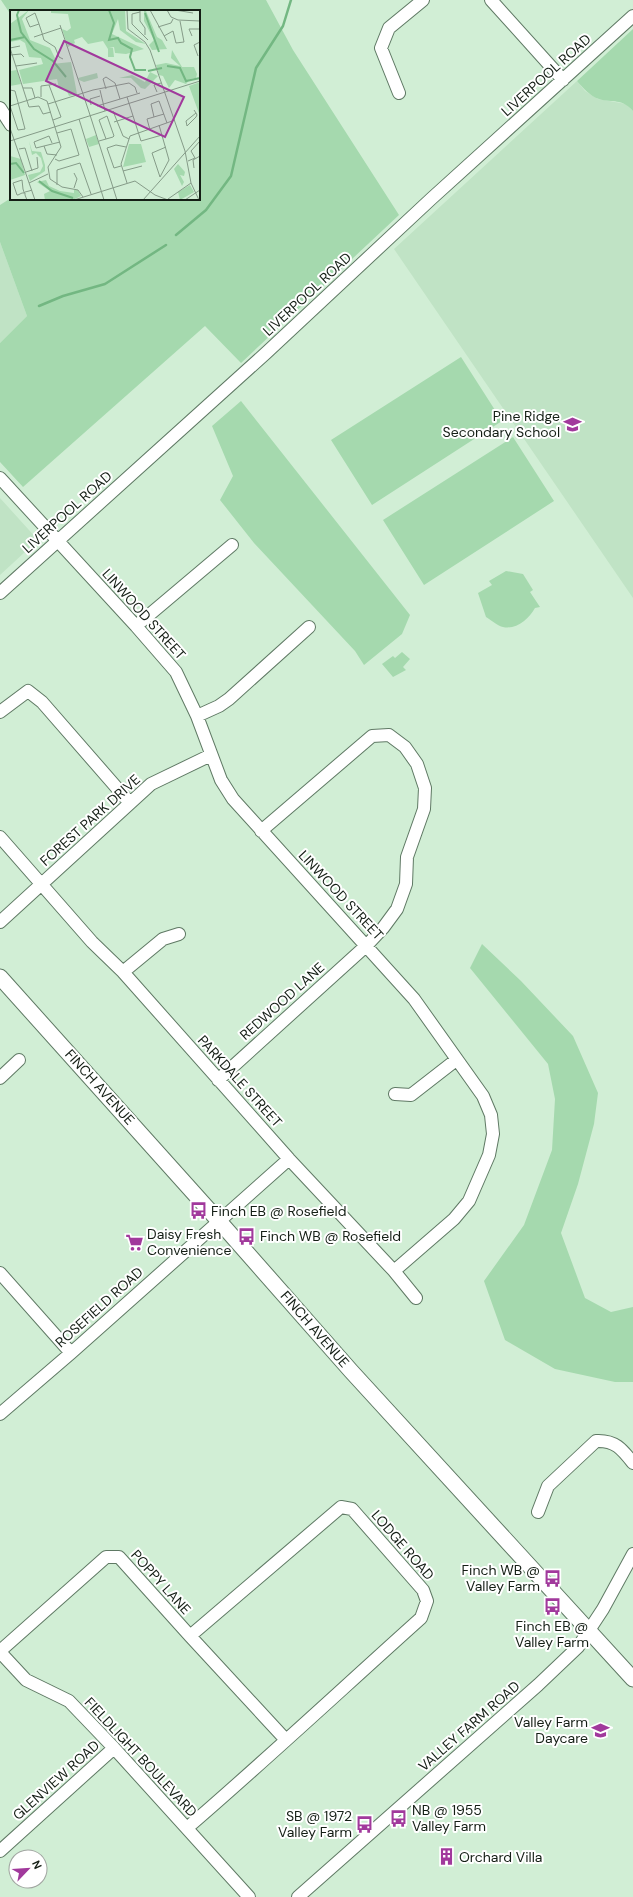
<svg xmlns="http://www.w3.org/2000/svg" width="633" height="1897" font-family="'DM Sans',sans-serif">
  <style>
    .built { fill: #c0e3c5 }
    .green { fill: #a5d9ae }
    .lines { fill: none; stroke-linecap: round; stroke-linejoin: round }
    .stream { stroke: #73b782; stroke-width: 2.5 }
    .minor-casing { stroke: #5f7964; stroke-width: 14 }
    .major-casing { stroke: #5f7964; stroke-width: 17 }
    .minor { stroke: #fff; stroke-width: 12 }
    .major { stroke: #fff; stroke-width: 15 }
    .labels { text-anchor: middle; stroke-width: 4; stroke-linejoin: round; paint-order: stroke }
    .street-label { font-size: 14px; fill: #141e15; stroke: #fff }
    .poi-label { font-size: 14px; fill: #141e15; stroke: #fff; text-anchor: start }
    .inset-river { fill: none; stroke: #73b782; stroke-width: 2 }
    .inset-road { fill: none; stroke: #859b88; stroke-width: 1 }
    .view { fill: #a1399c; fill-opacity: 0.15; stroke: #a1399c; stroke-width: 2 }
    .inset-edge { fill: none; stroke: #141e15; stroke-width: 2 }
  </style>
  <rect width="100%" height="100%" fill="#d1eed5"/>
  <path class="built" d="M577 81 585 91 598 99 626 104 633 111V598L394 249Z
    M0 242 27 316 0 343Z
    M0 498 38 540 0 575Z"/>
  <path class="green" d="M1 0H266L293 50 399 215 241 363 205 326 23 487 0 462V343L27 316 0 242V205L11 198 199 199V11H11V15Z
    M633 29V111C622 98 613 103 599 99 590 96 583 88 577 81Z
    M461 357 502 421 372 505 331 440Z
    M241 401 410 615 402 634 364 665 355 651 254 543 220 500 233 476 212 426Z
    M513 437 554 501 424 585 383 520Z
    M506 571 523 574 533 590 530 592 540 607 535 608C529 619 516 630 503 627 498 626 491 620 486 617L478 593 492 585 489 581Z
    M402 652 410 659 403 667 406 670 393 677 382 664 393 656 395 658Z
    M482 944 521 981 573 1036 598 1093 594 1124 578 1184 561 1233 585 1298 611 1312 633 1307V1382H615L555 1369 505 1340 484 1281 524 1225 552 1150 555 1099 548 1064 470 968Z"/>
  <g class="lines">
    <path class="stream" d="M176 235 206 210 231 176 256 68 283 26 291 0
      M39 306 63 296 105 284 166 245"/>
    <defs>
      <path id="minor" d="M491 0 563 80
        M399 93 381 48 389 28 423 0
        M0 108 11 125
        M0 478 136 626 176 672 197 716 221 780 233 799 414 999 483 1096 491 1115 493 1134 489 1155 469 1201 454 1219 394 1271
        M0 593 266 353 431 199 633 16
        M136 626 232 545
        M0 712 28 691 42 702 130 803
        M197 716 219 706 229 699 309 627
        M0 837 92 942 123 972 289 1159 394 1271 416 1298
        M0 922 151 784 211 755
        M123 972 163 939 179 934
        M0 1078 19 1060
        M218 1080 367 945 383 928 397 909 406 884 407 857 424 809 425 788 417 764 405 747 389 735 372 736 261 831
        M395 1094 411 1095 456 1060
        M0 1273 71 1353
        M0 1414 71 1353 289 1159
        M538 1512 548 1486 596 1441C615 1440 622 1449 633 1463
        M0 1651 106 1557H119L190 1636 286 1740
        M0 1652 26 1680 69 1701 114 1748 249 1897
        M187 1828C266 1760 343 1688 421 1618L427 1601 423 1590 352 1509 341 1507 190 1636
        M0 1851 114 1748
        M298 1897 538 1685 578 1647 603 1609 633 1554"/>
      <path id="major" d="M0 977 226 1229 351 1371 633 1679"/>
    </defs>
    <use href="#minor" class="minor-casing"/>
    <use href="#major" class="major-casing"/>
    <use href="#minor" class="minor"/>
    <use href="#major" class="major"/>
  </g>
  <defs>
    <symbol id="school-bare" viewBox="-9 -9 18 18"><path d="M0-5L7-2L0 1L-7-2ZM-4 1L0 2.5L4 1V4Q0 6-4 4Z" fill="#a1399c" stroke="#fff" stroke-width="2.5" paint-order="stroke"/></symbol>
    <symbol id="bus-bare" viewBox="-9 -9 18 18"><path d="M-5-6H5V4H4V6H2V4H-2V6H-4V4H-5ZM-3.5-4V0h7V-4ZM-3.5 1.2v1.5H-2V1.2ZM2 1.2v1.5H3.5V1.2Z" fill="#a1399c" stroke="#fff" stroke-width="2.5" paint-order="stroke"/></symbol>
    <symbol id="supermarket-bare" viewBox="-9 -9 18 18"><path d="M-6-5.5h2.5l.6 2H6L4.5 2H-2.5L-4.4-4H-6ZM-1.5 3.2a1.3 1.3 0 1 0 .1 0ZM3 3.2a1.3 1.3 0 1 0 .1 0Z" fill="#a1399c" stroke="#fff" stroke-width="2.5" paint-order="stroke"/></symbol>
    <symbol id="building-bare" viewBox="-9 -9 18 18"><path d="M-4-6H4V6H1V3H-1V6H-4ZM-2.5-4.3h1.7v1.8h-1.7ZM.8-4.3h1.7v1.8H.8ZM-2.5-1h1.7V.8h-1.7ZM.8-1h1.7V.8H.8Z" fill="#a1399c" stroke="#fff" stroke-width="2.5" paint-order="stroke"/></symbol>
  </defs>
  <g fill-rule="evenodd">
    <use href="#school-bare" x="560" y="412" width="25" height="25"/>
    <use href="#bus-bare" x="186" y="1198" width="25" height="25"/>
    <use href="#bus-bare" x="234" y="1224" width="25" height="25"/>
    <use href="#supermarket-bare" x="122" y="1230" width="25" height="25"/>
    <use href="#bus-bare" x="540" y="1566" width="25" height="25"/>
    <use href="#bus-bare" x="540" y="1594" width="25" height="25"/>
    <use href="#school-bare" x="588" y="1718" width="25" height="25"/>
    <use href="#bus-bare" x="386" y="1806" width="25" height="25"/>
    <use href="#bus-bare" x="352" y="1812" width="25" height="25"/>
    <use href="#building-bare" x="434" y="1844" width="25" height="25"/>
  </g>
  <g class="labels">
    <g class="street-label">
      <text transform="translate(546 75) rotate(-42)" y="5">LIVERPOOL ROAD</text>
      <text transform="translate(307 294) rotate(-43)" y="5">LIVERPOOL ROAD</text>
      <text transform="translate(67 512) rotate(-42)" y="5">LIVERPOOL ROAD</text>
      <text transform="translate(144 614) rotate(48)" y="5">LINWOOD STREET</text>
      <text transform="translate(90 820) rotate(-42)" y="5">FOREST PARK DRIVE</text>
      <text transform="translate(341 895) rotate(47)" y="5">LINWOOD STREET</text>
      <text transform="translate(282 1001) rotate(-42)" y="5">REDWOOD LANE</text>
      <text transform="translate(240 1081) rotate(48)" y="5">PARKDALE STREET</text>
      <text transform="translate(100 1087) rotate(48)" y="5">FINCH AVENUE</text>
      <text transform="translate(99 1307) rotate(-42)" y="5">ROSEFIELD ROAD</text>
      <text transform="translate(315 1329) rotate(49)" y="5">FINCH AVENUE</text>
      <text transform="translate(403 1545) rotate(49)" y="5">LODGE ROAD</text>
      <text transform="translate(161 1582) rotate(48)" y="5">POPPY LANE</text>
      <text transform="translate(469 1726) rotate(-41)" y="5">VALLEY FARM ROAD</text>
      <text transform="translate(141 1757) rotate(47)" y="5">FIELDLIGHT BOULEVARD</text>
      <text transform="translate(56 1780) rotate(-42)" y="5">GLENVIEW ROAD</text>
    </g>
    <g class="poi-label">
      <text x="560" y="421" text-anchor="end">Pine Ridge<tspan x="560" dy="16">Secondary School</tspan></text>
      <text x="211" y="1216">Finch EB @ Rosefield</text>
      <text x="147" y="1239">Daisy Fresh<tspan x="147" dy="16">Convenience</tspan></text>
      <text x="260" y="1241">Finch WB @ Rosefield</text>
      <text x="540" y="1575" text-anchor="end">Finch WB @<tspan x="540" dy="16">Valley Farm</tspan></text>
      <text x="552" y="1631" text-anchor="middle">Finch EB @<tspan x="552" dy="16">Valley Farm</tspan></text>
      <text x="588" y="1727" text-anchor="end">Valley Farm<tspan x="588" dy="16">Daycare</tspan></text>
      <text x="412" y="1815">NB @ 1955<tspan x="412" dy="16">Valley Farm</tspan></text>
      <text x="352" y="1821" text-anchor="end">SB @ 1972<tspan x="352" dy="16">Valley Farm</tspan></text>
      <text x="459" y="1862">Orchard Villa</text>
    </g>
  </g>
  <g transform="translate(10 10)">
    <rect width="190" height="190" fill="#d1eed5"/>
    <path d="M19 0 12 9 20 30 40 38 46 50 42 54 61 52 67 84 59 86 56 79 49 78 47 69 13 74 9 60 33 54 31 48 19 47 15 33 10 30 0 32V14ZM41 0H115L116 21 136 34 126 32 110 20 108 9 102 24 134 39 116 44 105 43 104 37 99 38H103L104 47H98V39L93 31 78 34 72 27 64 30 65 33 58 37 52 19 57 21 61 18 58 4 41 3ZM134 1H136L147 27 152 30 157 39 142 40 139 35 144 30 134 11ZM162 40 172 57H184L187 64 186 68 180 69 176 74 165 70 159 78 153 66 149 65 146 55 156 53 170 56 161 48ZM7 60 11 74 0 76V61ZM140 62 148 66 135 79 131 78 121 68H109L122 65 135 72ZM87 63 88 68 74 72 69 70 68 68ZM190 72V106L179 76ZM86 125 89 134 79 137 76 129ZM19 131 22 141 31 142 35 155V161L20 171 18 165 30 162 33 156 31 148 26 143 22 145ZM119 134H131L136 152 113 157ZM0 146 11 149 15 165 0 170ZM168 154 175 162 174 166 170 165 174 172 172 176 164 159ZM36 170 39 176 50 181 64 183V180H68L71 186 63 190H35L34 184 40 181 27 172ZM180 175 184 182 170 190 168 182Z" fill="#a5d9ae"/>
    <path class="inset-river" d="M9 0 7 5 11 22 24 39 43 51 56 67M99 0 104 13 99 30 108 28 111 33 122 39 120 47 125 60H136M135 3 149 42M0 30 15 27M157 56 170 58 176 71 190 68M138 61 152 58M0 154 6 153 14 163M29 171 42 181 63 188"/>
    <path class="inset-road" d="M117 0 118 19 135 32 140 40 175 141 181 173 189 190M130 0V11L135 18V25M140 0 157 31M157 0 161 7 168 10 190 11M165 0 183 3M130 2 122 4V14L138 30M29 14 20 17 16 8 25 3 29 14 32 23 34 30 45 37 49 47 53 49M50 15 80 105M148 17 161 13 163 9M154 26 163 21 166 33 174 32 170 11M182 26 179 19H190M24 27 51 18M10 36 0 38 19 97 29 96 33 104 41 102M0 45 11 44 14 47M188 46 184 35 190 32M6 56 27 53M39 75 51 107 43 110M13 78H22L25 88M96 79 93 69 96 67 105 73 110 89M0 80 5 81 15 119 8 120 0 96M90 80 95 101M147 82 144 75 151 73M31 87V76L46 74M117 87 131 131 152 125M38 94 83 80 119 73 125 77 127 83M81 95 80 89 90 86M0 96 28 87 37 91 51 137 38 157 40 169 52 177 68 180 73 187M87 96 130 83M184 100 186 103 187 105 186 107 177 116 176 111 186 103M103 101 113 126 119 129M80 105 107 190M144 107 141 94 149 91 157 113M69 109 94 190M104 112 123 106M149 115 159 150 150 167M0 118 25 190M140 120 137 109 154 104M0 131 190 71M89 131 103 127 104 126 97 106 89 110 96 129M42 133 39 126 24 132 26 138 50 132M34 136 37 144 47 145M9 139 15 138 22 161M45 149 49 151 69 145 61 119 47 123M178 151 185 148 181 141 190 131M111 156 104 158 97 138 106 135 116 137M184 158 183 150 190 146M113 161 132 156M16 162 28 158 27 147M64 163 67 169 64 178M150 167 142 143 156 137M19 173 38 164M117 173 111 154 120 126 165 110M47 175V160L70 153 81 184M158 189 181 173M17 190 15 185V183H14V182L13 179 12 170 3 173 7 185H8L12 183H14L15 182 19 181 22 180M64 190 125 171 145 185 158 190M133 190 190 126M175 190 190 180"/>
    <path class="view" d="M54 31 174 87 155 127 36 71Z"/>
    <rect width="190" height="190" class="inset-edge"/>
  </g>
  <g transform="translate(28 1869) rotate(65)"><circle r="19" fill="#ffffff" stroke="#a1a5a1"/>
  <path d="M0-3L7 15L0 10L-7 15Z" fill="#a1399c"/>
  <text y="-6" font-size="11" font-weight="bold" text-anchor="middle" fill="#141e15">N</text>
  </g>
</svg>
